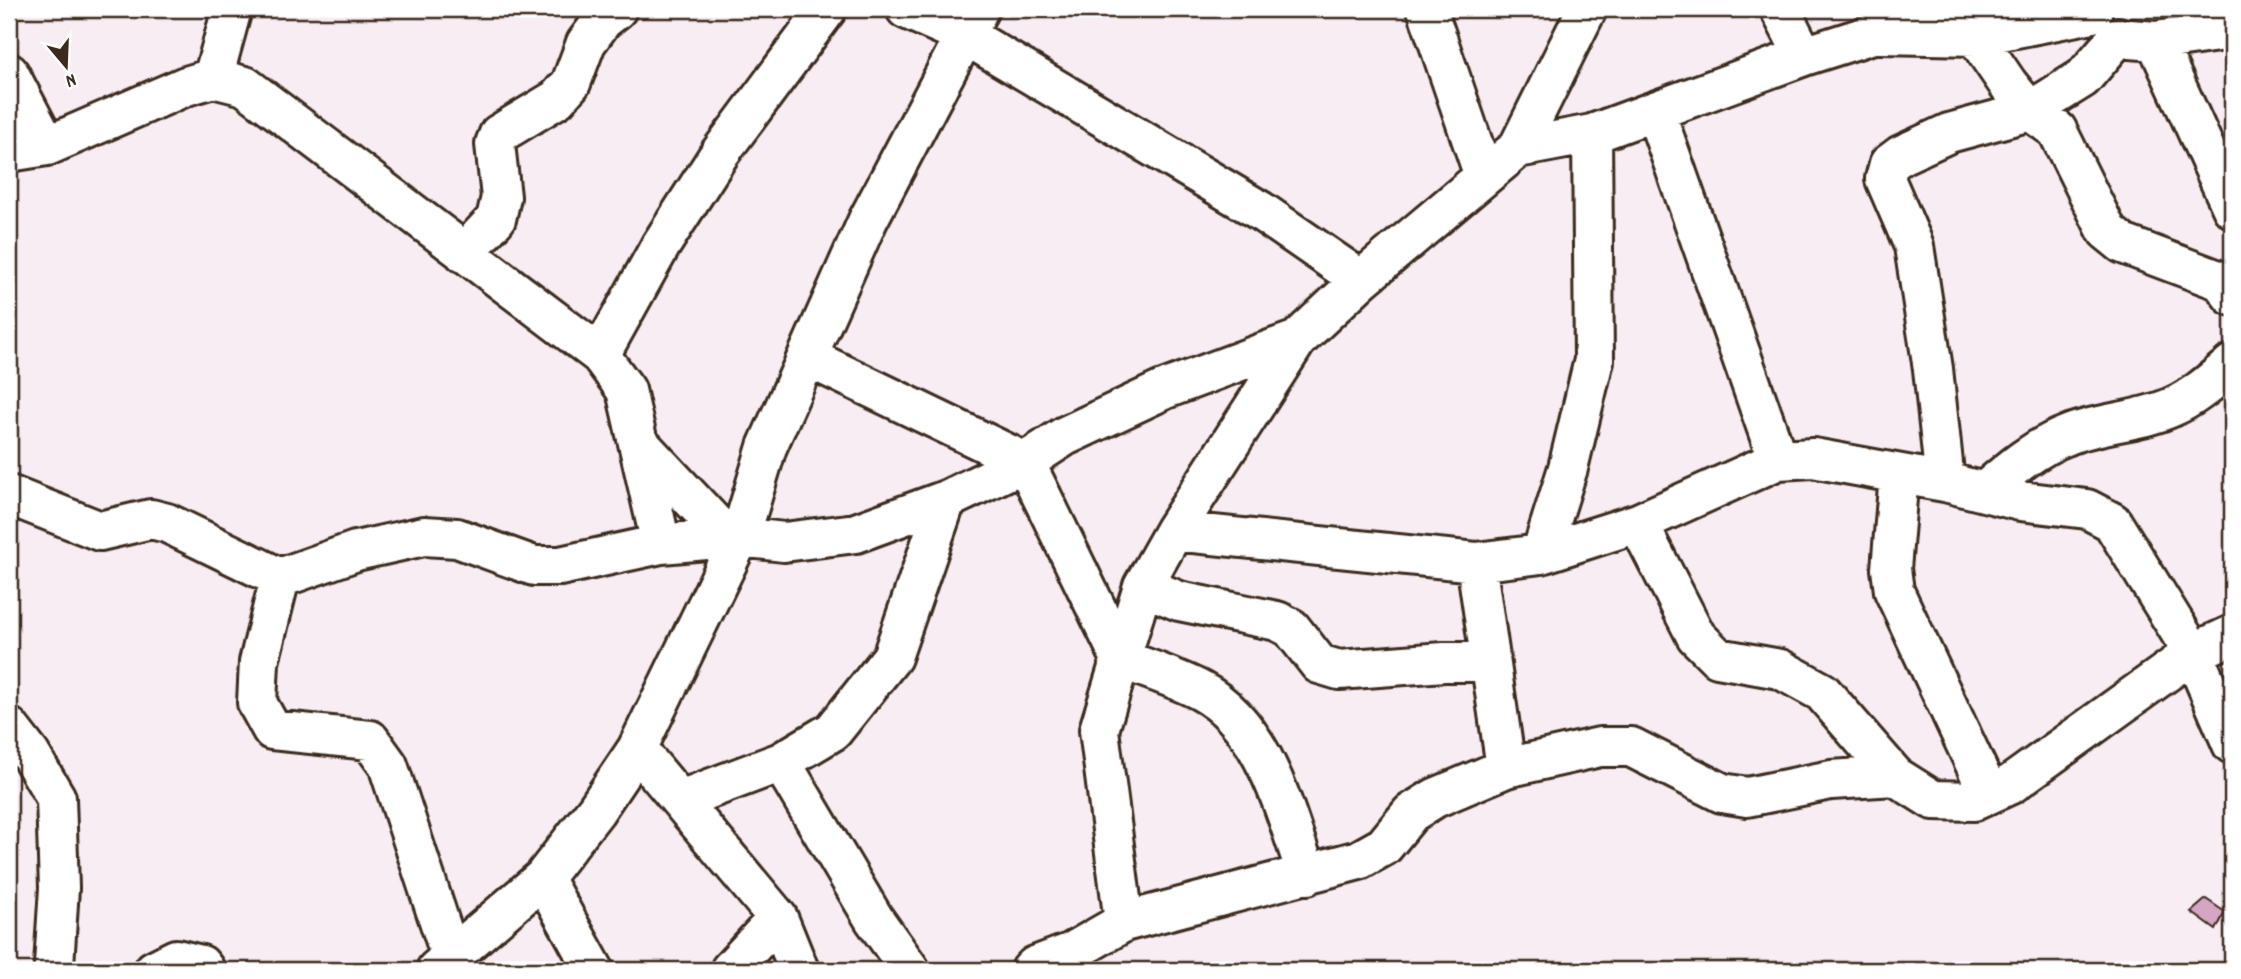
<svg xmlns="http://www.w3.org/2000/svg" width="2241" height="979" font-family="Dekko,sans-serif">
  <style>
    .building { fill: #d6a5c4; stroke: #3b2a1e; stroke-width: 2 }
    .lines { fill: none; stroke-linecap: round; stroke-linejoin: round }
    .minor-casing { stroke: #3b2a1e; stroke-width: 44 }
    .minor { stroke: #fff; stroke-width: 38 }
  </style>
  <rect width="100%" height="100%" fill="#f7edf3"/>
  <filter id="ink" filterUnits="userSpaceOnUse"><feTurbulence type="fractalNoise" baseFrequency=".0143" numOctaves="2"/><feDisplacementMap in="SourceGraphic" scale="14" xChannelSelector="R" yChannelSelector="G"/><feConvolveMatrix kernelMatrix="1 2 1 2 8 2 1 2 1" color-interpolation-filters="sRGB"/></filter>
  <g filter="url(#ink)">
    <path class="building" d="M2206 899 2225 912 2216 930 2191 912Z"/>
    <g class="lines">
      <defs>
        <path id="minor" d="M906 9 965 35 1259 210 1361 280
          M1427 9 1484 176
          M1780 9 1804 56
          M1957 9 2008 84 2030 111 2057 130 2107 231 2123 244 2221 281 2232 296
          M1880 34 1976 36 2092 13
          M2130 39 2156 41 2232 30
          M2156 41 2232 208
          M9 73 47 146
          M213 78 232 9
          M1655 111 1778 460
          M1518 148 1592 134 1804 56 1873 34 1924 9
          M9 152 47 146 186 86 213 78 245 86 600 355 626 390 661 544
          M464 253 496 219 501 197 495 144 499 134 557 99 571 83 586 43 603 20 617 9
          M600 355 661 245 720 153 827 9
          M807 357 1025 462 1121 659C1147 669 1176 678 1201 691 1266 726 1284 811 1307 875
          M639 443 728 538
          M1899 475 1891 569 1894 591 1989 794
          M1945 482 1933 369 1914 246 1885 179 1889 164 1901 155 1949 133 2030 111 2083 78 2118 37
          M1984 492C2010 469 2036 447 2068 435 2101 422 2139 422 2172 407 2195 397 2213 380 2232 364
          M9 495 100 531 151 519 167 523 280 578 356 551 424 536 457 538 534 566H560L661 544 740 537 784 542 856 533 946 500 1025 462 1065 436 1163 390 1297 340 1361 280 1518 148 1587 9
          M1638 523 1696 636 1718 658 1780 669 1822 692 1895 776 1933 800 1974 801 2011 784 2193 653 2232 635
          M1174 531 1476 562 1541 554 1638 523 1778 460 1813 458 1945 482 2020 501 2087 509 2112 522 2193 653 2232 744
          M1541 554 1568 468 1594 360 1592 134
          M1476 562 1506 768
          M280 578 259 662 257 703 272 730 370 740 388 765 451 957
          M1143 586 1179 601 1277 621 1291 628 1319 664 1339 670 1444 662H1489
          M9 727 30 754 56 798 59 888 54 965 56 970
          M637 749 778 918 799 970
          M781 762 874 919 910 970
          M680 800 781 762 833 731 892 657 946 500
          M543 878 594 970
          M1124 922 1099 730 1143 586 1174 531 1297 340
          M154 970 176 959 201 965 205 970
          M436 970 543 878 596 810 637 749 740 537 767 447 868 220 979 9
          M730 970 778 918
          M1031 970 1035 966 1072 952 1124 922 1359 860 1384 846 1411 813 1435 798 1506 768 1600 747H1631L1722 793 1747 797 1831 780 1895 776"/>
      </defs>
      <use href="#minor" class="minor-casing"/>
      <use href="#minor" class="minor"/>
    </g>
  </g>
  <rect width="2241" height="979" fill="none" stroke="#fff" stroke-width="35"/>
  <rect x="18" y="18" width="2206" height="944" fill="none" stroke="#3b2a1e" stroke-width="2.5" filter="url(#ink)"/>
  <g transform="translate(66 66) rotate(161)" stroke="#ffffff" stroke-width="5" paint-order="stroke">
  <path d="M0-5L12 26L0 18L-12 26Z" fill="#3b2a1e"/>
  <text y="-10" font-size="19" font-weight="bold" text-anchor="middle" fill="#3b2a1e">N</text>
  </g>
</svg>
